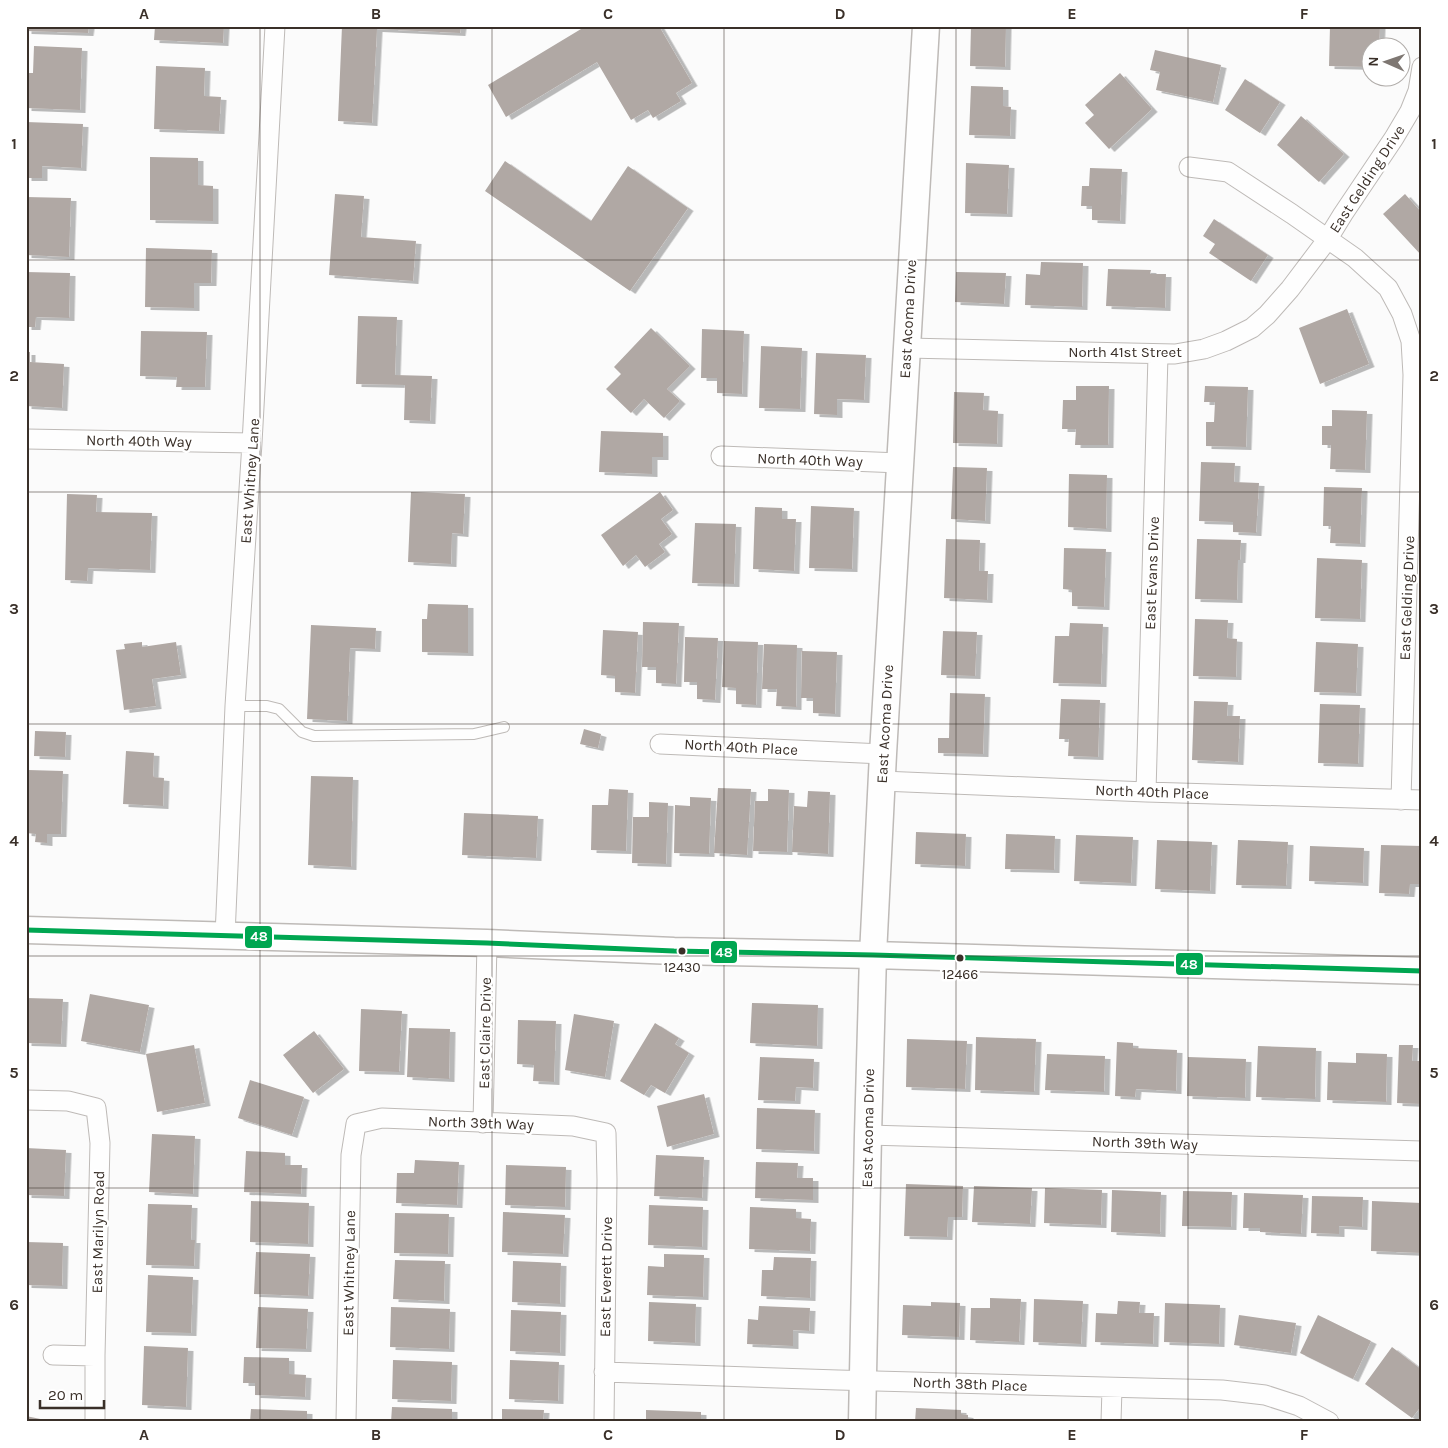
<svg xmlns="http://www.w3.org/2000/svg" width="1448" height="1448" font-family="Karla,sans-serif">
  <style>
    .building { fill: #b0a8a4; filter: url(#shadow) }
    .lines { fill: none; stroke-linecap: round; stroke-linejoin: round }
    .lane-casing { stroke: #bebab7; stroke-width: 12 }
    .street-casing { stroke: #bebab7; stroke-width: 21 }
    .secondary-casing { stroke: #bebab7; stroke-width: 29 }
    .lane { stroke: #fefefe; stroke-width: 10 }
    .street { stroke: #fefefe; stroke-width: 19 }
    .secondary { stroke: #fefefe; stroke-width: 26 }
    .bus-1-casing { stroke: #fff; stroke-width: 9 }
    .bus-1 { stroke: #00a651; stroke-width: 5 }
    .grid { fill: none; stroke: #3a3029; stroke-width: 1; stroke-opacity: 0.55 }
    .bus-dot { fill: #3a3029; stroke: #fff; stroke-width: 2 }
    .labels { text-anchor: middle; stroke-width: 5; stroke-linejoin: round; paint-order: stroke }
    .bus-label { font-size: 14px; fill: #3a3029; stroke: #fff }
    .street-label { font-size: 15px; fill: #3a3029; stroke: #fff }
    .line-badge { stroke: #fff; stroke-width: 2 }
    .badge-label { font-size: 14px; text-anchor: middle; font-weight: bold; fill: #fff }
    .neatline { fill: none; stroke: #3a3029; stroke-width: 2 }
    .grid-label { font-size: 16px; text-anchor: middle; font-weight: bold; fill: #3a3029 }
  </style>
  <defs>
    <filter id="shadow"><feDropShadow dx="5.5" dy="3" stdDeviation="0" flood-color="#0004"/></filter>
  </defs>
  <rect width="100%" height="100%" fill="#fbfbfb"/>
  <path class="building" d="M26 26H89L88 33 26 31Z
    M155 26H224L223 43 154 40Z
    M342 26H461L460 33 377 29 372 123 338 121Z
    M586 26H659L692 83 676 93 681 101 653 118 648 110 631 120 597 62 506 117 488 85Z
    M971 26H1006L1005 67 970 66Z
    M1330 26H1380L1379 48H1370V67L1329 66Z
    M34 46 82 48 80 110 26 108V73H33Z
    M1155 50 1221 65 1213 102 1156 90 1160 72 1150 70Z
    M156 66 205 68 204 96 221 97 219 131 154 129Z
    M1120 73 1152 109 1109 149 1085 123 1094 115 1085 105Z
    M1245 79 1280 102 1260 133 1225 110Z
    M971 86 1003 87V106L1011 107 1010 136 969 135Z
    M1301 116 1344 154 1319 182 1277 145Z
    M26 122 83 124 81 168 42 166V178H26Z
    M150 157 198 158V185L213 186V221L150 220Z
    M505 161 591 221 628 166 688 208 630 291 485 191Z
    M966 163 1009 165 1007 214 965 213Z
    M1090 168 1122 169 1120 221 1092 220V206H1081L1082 186H1089Z
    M335 194 364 196 361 237 416 241 413 281 329 275Z
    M1405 194 1422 213V256L1383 214Z
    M26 197 71 198 69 257 26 255Z
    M1214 219 1268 255 1251 281 1209 253 1215 244 1203 236Z
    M146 248 212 250 211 283H194V308L145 307Z
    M1041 262 1083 263 1082 307 1025 305 1026 274 1040 275Z
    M1108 269 1151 270 1150 274H1166L1165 308 1106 306Z
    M26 272 70 273 69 318 36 317 35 327H26Z
    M956 272 1006 273 1004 304 955 302Z
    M1347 309 1369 364 1320 384 1299 328Z
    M358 316 397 317 395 375 432 376 430 421 404 420 405 385 356 384Z
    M651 328 690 366 667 389 680 401 664 418 644 399 631 413 606 389 621 374 614 367Z
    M702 329 744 331 742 394 717 393V378H701Z
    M141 331 207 332 205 387H176L177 377 140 376Z
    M761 346 802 348 800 409 759 408Z
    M26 352H30V362L64 364 62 408 26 406Z
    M816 353 866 355 864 400 837 399V415L814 414Z
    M1076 386H1109L1108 445H1075L1076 429H1062L1063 400H1076Z
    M1205 386 1248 387 1246 447 1206 446V422H1214L1215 402H1204Z
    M954 392 984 393 983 410 998 411 997 444 953 443Z
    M1332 410 1367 411 1365 470 1330 469 1331 445H1322V426H1332Z
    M601 431 663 433V457H652V474L599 472Z
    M1201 462 1235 463 1234 482 1259 483 1256 533 1233 532V522L1199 521Z
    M953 467 987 468 985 521 951 519Z
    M1069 474 1107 475 1106 529 1068 527Z
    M1324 487 1362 488 1360 544 1330 543 1331 526H1323Z
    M411 492 465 494 463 534 452 533 451 564 408 562Z
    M660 492 673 510 661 519 672 534 659 544 665 552 645 567 636 555 623 566 601 535Z
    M67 494 97 495 96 512 152 513 150 570 88 568 87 581 65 580Z
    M811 506 854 508 852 569 809 568Z
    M755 507 782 508V519H796L794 571 753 569Z
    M695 523 736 524 734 584 692 583Z
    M946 539 980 540 979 571H988L987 600 944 598Z
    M1197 539 1241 540 1240 560H1238L1237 600 1195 599Z
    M1064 548 1106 549 1104 607 1072 606V590L1063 589Z
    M1317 558 1362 560 1360 619 1315 618Z
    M428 604 468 605V653L422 652V619H427Z
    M1195 619 1228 620 1227 638 1237 639 1236 677 1193 676Z
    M643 622 679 623 676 684 656 683V667H642Z
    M1070 623 1103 624 1101 684 1053 683 1055 636H1069Z
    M311 625 376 628 375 649 350 648 347 721 307 719Z
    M603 630 638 632 635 693 615 692V676L601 675Z
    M943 631 977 632 975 676 941 675Z
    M685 637 718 638 715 700 697 699V682H684Z
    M724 641 758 642 756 705 736 704V688L722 687Z
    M142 642V647L176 642 181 675 152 679 156 706 124 710 116 650 125 649 124 644Z
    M1316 642 1358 644 1356 693 1314 692Z
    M764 644 797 645 796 707 776 706 777 689H762Z
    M802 651 837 652 835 714 813 713V698H801Z
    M950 693 985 694 983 754 938 753V738H949Z
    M1061 699 1100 700 1098 757 1068 756 1069 739H1059Z
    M1194 701 1228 702 1227 716H1240L1238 762 1192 760Z
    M1320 704 1360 705 1358 764 1318 763Z
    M584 729 601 734 598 748 580 744Z
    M35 731 66 732 65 757 34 756Z
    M126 751 154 753 153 777 164 778 163 806 123 804Z
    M28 770 63 771 61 834H47V843L35 842 36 834 26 833Z
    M311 776 353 777 351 867 308 865Z
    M718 788 751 789 747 855 714 853Z
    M609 789 628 790 626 851 591 850 592 805H608Z
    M768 789 789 790 787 852 753 851 755 801H768Z
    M808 791 830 792 828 854 792 852 794 806 807 807Z
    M690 797 711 798 709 854 674 853 675 805 690 806Z
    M649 802 668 803 666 864 632 863 633 817H649Z
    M464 813 538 816 536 858 462 855Z
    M916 832 966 834 965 866 915 864Z
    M1006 834 1055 836 1054 870 1005 869Z
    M1076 835 1133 837 1131 883 1074 881Z
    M1157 840 1212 842 1210 891 1155 889Z
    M1238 840 1288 842 1286 886 1236 885Z
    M1381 845 1422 846V884H1410L1409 894 1379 893Z
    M1310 846 1364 848 1363 883 1309 881Z
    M90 994 149 1005 140 1052 81 1041Z
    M26 998 63 999 61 1044 26 1043Z
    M752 1003 818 1005 817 1046 750 1043Z
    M361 1009 402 1011 399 1072 359 1071Z
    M574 1014 614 1021 605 1077 565 1070Z
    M518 1020 556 1021 554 1082 533 1081 534 1065 517 1064Z
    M655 1023 679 1038 675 1044 689 1053 665 1093 651 1085 644 1095 620 1081Z
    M409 1028 450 1029 449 1079 407 1077Z
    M314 1031 344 1069 313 1093 283 1055Z
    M976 1037 1036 1039 1034 1092 975 1090Z
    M907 1039 967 1041 965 1089 906 1087Z
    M1117 1042 1133 1043V1048L1177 1050 1176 1091 1136 1089 1135 1097 1115 1096Z
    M194 1045 205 1103 157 1112 146 1054Z
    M1399 1045H1413L1412 1061H1422V1104L1397 1103Z
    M1258 1046 1316 1048 1315 1099 1256 1097Z
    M1356 1053 1387 1054 1386 1102 1327 1100 1328 1062 1356 1063Z
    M1047 1054 1105 1056 1104 1092 1045 1090Z
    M760 1057 814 1059 813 1088 796 1087 795 1101 758 1100Z
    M1188 1057 1246 1059 1245 1098 1187 1096Z
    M250 1080 304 1097 292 1135 238 1118Z
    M704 1094 714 1134 667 1147 657 1106Z
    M757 1108 815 1110 814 1151 756 1149Z
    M152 1134 195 1136 193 1194 149 1192Z
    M26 1148 66 1150 64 1196 26 1195Z
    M246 1151 285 1153V1165H302L301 1194 244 1192Z
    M656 1155 704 1157 702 1198 654 1196Z
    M415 1160 459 1162 457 1205 396 1203 397 1173H414Z
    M756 1162 798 1163 797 1178H813V1200L755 1198Z
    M506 1165 566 1167 565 1207 505 1205Z
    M906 1184 963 1186 962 1217H948L947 1237 904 1236Z
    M974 1186 1032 1188 1030 1224 972 1222Z
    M1045 1188 1102 1190 1101 1225 1044 1223Z
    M1112 1190 1161 1192 1160 1234 1111 1232Z
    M1183 1191 1232 1192 1231 1227 1182 1226Z
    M1244 1193 1303 1195 1301 1234 1260 1232V1228H1243Z
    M1312 1196 1363 1197 1362 1227 1339 1226V1234L1311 1233Z
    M251 1201 309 1203 308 1244 250 1242Z
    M1372 1201 1422 1203V1253L1371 1251Z
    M148 1204 192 1205 191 1240H195L194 1266 146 1265Z
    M649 1205 703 1207 702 1247 648 1245Z
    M750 1207 796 1209V1218L811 1219 810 1251 749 1249Z
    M503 1212 565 1215 563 1254 502 1252Z
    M395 1213 449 1214 448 1254 394 1253Z
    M26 1242 63 1243 62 1286 26 1285Z
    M256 1252 310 1254 308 1296 254 1294Z
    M664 1254 704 1255 703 1297 647 1295 648 1266 664 1267Z
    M774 1257 811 1258 810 1298 761 1296 762 1270H773Z
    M395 1260 445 1261 444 1301 393 1299Z
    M513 1261 561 1263 560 1304 512 1302Z
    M148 1275 193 1277 191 1333 146 1332Z
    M990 1298 1021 1299 1019 1342 970 1340 971 1308H990Z
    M1034 1299 1083 1301 1081 1344 1033 1342Z
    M1118 1301 1140 1302 1139 1313H1154L1153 1344 1095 1342 1096 1313 1117 1314Z
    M649 1302 696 1304 695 1343 648 1341Z
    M931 1302 960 1303 959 1337 902 1335 903 1305 931 1306Z
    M1165 1303 1220 1305 1219 1344 1164 1342Z
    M759 1306 810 1308 809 1331 793 1330V1346L747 1344 748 1319 758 1320Z
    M258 1307 308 1309 306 1349 256 1348Z
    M391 1307 450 1309 449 1349 390 1347Z
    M511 1310 561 1312 560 1353 510 1351Z
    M1239 1315 1296 1323 1291 1353 1234 1345Z
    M1318 1315 1371 1341 1353 1379 1300 1353Z
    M144 1346 188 1348 186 1407 142 1405Z
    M1392 1347 1422 1370V1405L1412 1418 1365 1384Z
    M244 1357 289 1358V1374L306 1375 305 1397 255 1395V1383H243Z
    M393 1360 452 1362 451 1401 392 1399Z
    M510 1360 559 1362 558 1401 509 1399Z
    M392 1407 452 1409V1422H391Z
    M916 1408 961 1410V1414L968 1415V1422H915Z
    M251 1409 307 1411V1422H250Z
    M502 1409 544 1410 543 1422H502Z
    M646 1410 701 1412V1422H646Z
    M26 1416 50 1421V1422H26Z
    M141 1419 183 1420V1422H141Z"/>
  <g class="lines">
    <defs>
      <path id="lane" d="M235 706H267L279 709 302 732 314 736 474 734 504 727"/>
      <path id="street" d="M1189 167 1228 172 1292 214 1355 258 1388 288 1402 314 1411 341 1413 375 1401 800
        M907 348 1175 354 1204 349 1226 341 1252 328 1267 315 1290 289 1327 240 1343 214 1394 138 1410 111 1418 91 1422 67
        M26 439 252 443
        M721 456 900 463
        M660 744 883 754
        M882 781 1146 792 1422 800
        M1146 792 1158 355
        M225 936 235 706 252 443 275 26
        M26 1100 68 1101 96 1108 100 1143 95 1356V1422
        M483 1123 487 943
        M868 1135 1422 1151
        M53 1355 95 1356
        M604 1372 838 1380 1222 1390 1265 1395 1299 1406 1329 1422
        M346 1422 351 1155 356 1124 382 1118 573 1126 606 1133 607 1180 604 1422
        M1111 1422 1112 1388"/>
      <path id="secondary" d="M26 930 487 943 674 951 873 955 1422 971
        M862 1422 868 1135 873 955 883 754 926 26"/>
    </defs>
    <use href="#lane" class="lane-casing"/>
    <use href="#street" class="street-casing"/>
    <use href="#secondary" class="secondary-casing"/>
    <use href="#lane" class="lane"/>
    <use href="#street" class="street"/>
    <use href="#secondary" class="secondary"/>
    <defs>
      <path id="bus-1" d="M26 930 487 943 674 951 873 955 1422 971"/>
    </defs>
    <use href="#bus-1" class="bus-1-casing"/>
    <use href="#bus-1" class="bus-1"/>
  </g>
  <path class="grid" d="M260 26V1422M492 26V1422M724 26V1422M956 26V1422M1188 26V1422M26 260H1422M26 492H1422M26 724H1422M26 956H1422M26 1188H1422"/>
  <g class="bus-dot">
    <circle cx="682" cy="951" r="4.5"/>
    <circle cx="960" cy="958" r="4.5"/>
  </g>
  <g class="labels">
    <g class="bus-label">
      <text x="682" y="972">12430</text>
      <text x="960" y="979">12466</text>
    </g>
    <g class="street-label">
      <text transform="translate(1367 179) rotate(-57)" y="5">East Gelding Drive</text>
      <text transform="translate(908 319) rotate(-87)" y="5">East Acoma Drive</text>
      <text x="1125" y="357">North 41st Street</text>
      <text transform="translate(139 441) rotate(1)" y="5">North 40th Way</text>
      <text transform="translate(810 460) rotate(2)" y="5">North 40th Way</text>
      <text transform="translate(250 481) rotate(-86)" y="5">East Whitney Lane</text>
      <text transform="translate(1152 573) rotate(-88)" y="5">East Evans Drive</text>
      <text transform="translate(1407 598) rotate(-88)" y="5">East Gelding Drive</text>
      <text transform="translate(885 724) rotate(-87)" y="5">East Acoma Drive</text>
      <text transform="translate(741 747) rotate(3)" y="5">North 40th Place</text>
      <text transform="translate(1152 792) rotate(2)" y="5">North 40th Place</text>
      <text transform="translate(485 1033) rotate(-89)" y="5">East Claire Drive</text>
      <text transform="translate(481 1123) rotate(2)" y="5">North 39th Way</text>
      <text transform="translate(868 1128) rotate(-89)" y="5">East Acoma Drive</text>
      <text transform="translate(1145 1143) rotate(2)" y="5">North 39th Way</text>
      <text transform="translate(98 1232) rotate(-89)" y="5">East Marilyn Road</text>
      <text transform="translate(349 1273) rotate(-89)" y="5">East Whitney Lane</text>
      <text transform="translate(606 1277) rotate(-89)" y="5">East Everett Drive</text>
      <text transform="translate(970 1384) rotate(2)" y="5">North 38th Place</text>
    </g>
  </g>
  <g class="line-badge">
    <rect x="244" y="925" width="29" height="24" rx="5" fill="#00a651"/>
    <rect x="710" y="940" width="28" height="24" rx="5" fill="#00a651"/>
    <rect x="1175" y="952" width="29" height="24" rx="5" fill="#00a651"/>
  </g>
  <g class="badge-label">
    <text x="259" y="941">48</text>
    <text x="724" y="957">48</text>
    <text x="1189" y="969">48</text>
  </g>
  <rect width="1448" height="1448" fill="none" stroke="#ffffff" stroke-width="55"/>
  <g transform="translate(1386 62) rotate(272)"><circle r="24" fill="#ffffff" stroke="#b0aca9"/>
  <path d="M0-4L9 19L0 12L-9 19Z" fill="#7e7772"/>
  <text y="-8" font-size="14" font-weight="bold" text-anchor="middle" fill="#3a3029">N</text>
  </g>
  <path d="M40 1400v8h64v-8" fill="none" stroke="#3a3029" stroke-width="2.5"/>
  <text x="48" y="1400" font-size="15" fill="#3a3029" stroke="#ffffff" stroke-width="4" paint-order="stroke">20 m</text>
  <rect x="28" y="28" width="1392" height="1392" class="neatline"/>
  <g class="grid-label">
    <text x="144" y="19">A</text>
    <text x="376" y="19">B</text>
    <text x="608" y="19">C</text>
    <text x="840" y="19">D</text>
    <text x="1072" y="19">E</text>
    <text x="1304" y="19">F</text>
    <text x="14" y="149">1</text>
    <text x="1434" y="149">1</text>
    <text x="14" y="381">2</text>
    <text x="1434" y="381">2</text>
    <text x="14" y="614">3</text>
    <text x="1434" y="614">3</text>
    <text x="14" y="846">4</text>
    <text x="1434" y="846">4</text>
    <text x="14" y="1078">5</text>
    <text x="1434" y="1078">5</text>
    <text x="14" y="1310">6</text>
    <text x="1434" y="1310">6</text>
    <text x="144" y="1440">A</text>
    <text x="376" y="1440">B</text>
    <text x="608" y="1440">C</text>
    <text x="840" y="1440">D</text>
    <text x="1072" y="1440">E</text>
    <text x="1304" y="1440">F</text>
  </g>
</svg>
